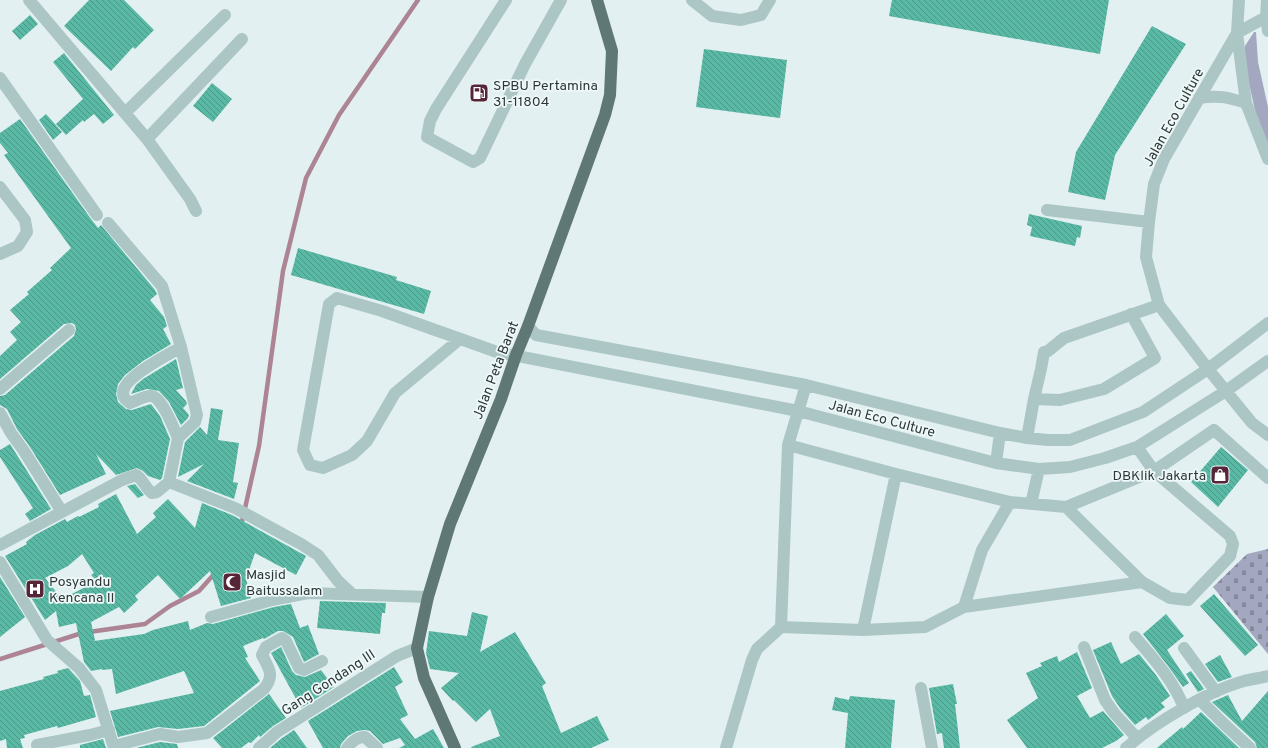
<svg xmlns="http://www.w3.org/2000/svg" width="1268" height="748" font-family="Overpass,sans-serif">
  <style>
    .green { fill: #a3a7bf }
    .cemetery { fill: url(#cemetery-stones) }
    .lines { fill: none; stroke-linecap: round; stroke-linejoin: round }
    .stream { stroke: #ac8494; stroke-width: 4.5 }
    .building { fill: url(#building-back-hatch); fill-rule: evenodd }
    .minor { stroke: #acc6c6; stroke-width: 12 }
    .major { stroke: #5f7876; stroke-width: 12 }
    .labels { text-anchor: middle; stroke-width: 3.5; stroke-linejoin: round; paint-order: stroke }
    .poi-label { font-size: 14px; fill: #2c3837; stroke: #eff8f9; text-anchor: start }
    .street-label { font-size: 14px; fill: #2c3837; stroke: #eff8f9 }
  </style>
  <defs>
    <pattern id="cemetery-stones" width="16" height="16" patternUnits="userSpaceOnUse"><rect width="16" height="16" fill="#a3a7bf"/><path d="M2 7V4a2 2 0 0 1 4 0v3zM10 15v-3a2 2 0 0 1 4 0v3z" fill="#85899c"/></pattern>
    <pattern id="building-back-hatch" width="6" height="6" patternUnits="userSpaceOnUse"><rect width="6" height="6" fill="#59b9a5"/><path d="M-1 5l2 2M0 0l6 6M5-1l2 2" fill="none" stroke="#4a9787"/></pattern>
  </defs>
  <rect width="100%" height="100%" fill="#e2f0f1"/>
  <path class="green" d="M1254 32H1256L1258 62 1268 107V146L1256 115 1245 65V46Z"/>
  <path class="cemetery" d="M1268 549V654L1213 587 1247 554Z"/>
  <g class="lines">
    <path class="stream" d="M241 526 259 446 283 271 306 178 339 115 418 0
      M0 659 82 633 145 624 170 606 199 591 216 572"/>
  </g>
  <path class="building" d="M89 0H124L154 30 135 49 133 47 111 71 64 26Z
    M892 0H1109L1100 54 889 16Z
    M30 15 38 24 20 40 12 31Z
    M1152 26 1186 44 1115 155 1105 200 1068 192 1076 152Z
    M704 49 787 60 780 118 696 107Z
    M64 53 114 115 103 124 94 114 84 122 83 120 66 135 56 124 83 99 53 62Z
    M212 83 232 99 213 122 193 106Z
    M46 114 62 132 53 140 39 120Z
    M20 119 91 219 98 228 101 225 155 290 157 294 150 300 164 317 167 326 163 329 171 344 143 361 125 375 118 384 116 394 118 402 126 409 132 410 151 404 160 416 170 439 162 478 160 480 148 476 143 471 137 468 116 475 96 454 106 474 60 495 30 447 17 429 7 409 0 405V396L5 395 74 336 76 329 75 325 72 323 64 324 0 379V356L17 340 10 332 21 322 10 310 29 294 27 292 52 270 50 268 71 248 4 155 8 153 0 143V133Z
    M1029 214 1082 226 1080 238 1077 237 1075 246 1030 236 1032 227 1027 225Z
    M298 248 397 277 396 280 431 291 424 314 291 275Z
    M176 359 183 388 176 390 186 401 187 404 183 408 189 415 188 418 181 425 169 402 159 391 147 389 131 394 136 385 143 379Z
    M211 408 223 410 218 440 239 443 233 482 238 483 234 499 187 481 204 464 178 477 185 442 200 427 207 435Z
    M10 444 51 509 30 521 25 514 33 508 0 457V450Z
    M1221 447 1248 470 1218 507 1191 482Z
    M135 484 144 495 138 498 127 486Z
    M116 494 137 534 156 517 153 513 168 499 195 528 202 503 232 515 306 556 296 575 255 553 246 579 251 598 221 606 210 571 180 599 158 575 135 596 138 600 124 613 119 607 91 622 95 640 94 641 144 634 153 630 188 621 190 630 207 623 213 624 274 607 291 604 300 628 308 625 319 654 304 662 293 637 283 631H278L264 639 263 638 243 646 248 657 245 658 260 681 204 726 178 729 158 727 118 737 110 711 194 693 184 671 116 694 112 669 102 670V669L91 671 84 662 76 623 59 627 56 611 45 620 5 556 27 544 26 542 35 535 65 519 67 522 78 516 79 517 99 507 98 504ZM82 554 94 573 91 575 97 581 62 599 45 578 68 566Z
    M0 577 25 617 0 637Z
    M1214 594 1258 645 1245 656 1200 606Z
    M320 601 386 603 385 613H382L380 634 317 628Z
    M472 612 488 616 480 652 515 632 546 683 542 686 561 733 597 716 609 740 591 748H472L471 747 500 736 490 709 476 722 454 700 453 701 441 688 459 673 430 669 426 653 429 631 467 636Z
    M1166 614 1184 636 1167 650 1189 683 1183 687 1168 666 1143 634Z
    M1111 642 1121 664 1139 654 1156 675 1170 696 1161 703 1165 707 1148 720 1146 717 1135 725 1120 708 1112 696 1093 650Z
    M281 647 292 671 296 675 305 677 321 670 334 687 301 708 271 653Z
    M1077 652 1092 688 1077 696 1090 718 1103 711 1124 735 1116 741 1102 748H1027L1007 720 1038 698 1026 673 1042 666 1040 663 1057 656 1059 662Z
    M1220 655 1232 677 1218 682 1205 664Z
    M394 667 403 682 395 687 408 715 400 719 415 739 433 729 444 748H399L405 745 400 738 383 744 370 731 365 730 357 731 348 736 341 744 340 748H323L308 721Z
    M68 668 80 681 84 696 90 695 96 717 58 728 57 726 24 735 25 738 20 739 23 748H7L6 739 0 741V691L44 679 43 677 58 673 57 671Z
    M1191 671 1204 689 1198 692 1186 674Z
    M953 684 957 704H955L960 748H944L942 733 937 734 929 688Z
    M1268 691V748H1257L1255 742 1212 702 1228 695 1242 721Z
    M269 694 286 718 273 726 260 737 259 735 251 743 249 742 241 748H222L213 738Z
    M850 696 895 700 891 748H845L848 713 832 710 835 697 849 700Z
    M1201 712 1239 748H1157L1182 727 1183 729Z
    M294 730 307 748H270L282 738Z
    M103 739 106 748H80V745Z
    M160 742 177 744 178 748H136Z"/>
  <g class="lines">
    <path class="minor" d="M29 0 147 139 190 199 196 211
      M506 0 436 109 430 121 427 137 473 162 480 158 525 64 561 0
      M692 0 712 16 741 20 761 15 770 0
      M1239 0 1237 33 1246 103 1268 159
      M1267 0 1266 17 1268 31
      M1266 17 1237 33 1164 159 1154 184 1149 222 1146 257 1159 305 1208 369 1252 423 1268 435
      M0 78 97 215
      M1199 98C1217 95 1228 97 1246 103
      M125 113 225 15
      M147 139 242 39
      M0 187 25 220 27 232 18 246 0 254
      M1047 210 1149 222
      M528 326 536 335 806 385 1000 433 1027 438 1048 440H1070L1143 412 1208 369 1268 323
      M460 339 395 393 367 441 352 455 323 468 310 465 303 450 329 304 337 298 382 311 497 352 798 411 996 463 1039 469 1070 467 1105 458 1137 447 1226 391 1268 361
      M0 389 69 330
      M1034 399 1060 400 1104 389 1155 358 1131 314
      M0 413 11 433 24 451 62 512
      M178 438C174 429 161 394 150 396 144 396 136 401 130 403 126 400 123 398 123 393 123 377 168 355 181 347
      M1027 438 1034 399 1041 369 1044 352 1048 351 1064 338 1159 305
      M788 445 896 474 1010 502 1066 507 1142 582
      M996 463 1000 433
      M169 482 235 508 301 544 318 555 338 581 352 594
      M1031 504 1039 469
      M1066 507 1154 471 1214 430 1268 478
      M0 545 122 480 136 475C143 479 145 488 152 493L157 492 169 482 178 438 195 422 197 415 181 347 162 286 108 223
      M0 562 47 640 79 668 96 690 114 748
      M964 607 1142 582 1170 598 1188 600 1230 556 1233 544 1230 536 1154 471 1137 447
      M211 617 272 600 308 593 428 597
      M781 627 863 630 925 627 964 607 982 550 1010 502
      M863 630 896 474
      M1135 637C1153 658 1174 681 1184 708
      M1084 647 1105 700 1114 713 1137 738
      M1184 648 1216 692
      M921 688 932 748
      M1200 700 1223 723 1250 748
      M37 745 90 735 109 730
      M114 746 160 734 178 737 207 733 264 689C275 675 269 669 262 655L266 647 282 638 286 641 299 668 304 670 322 661
      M259 748 277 732 397 656 417 648
      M347 748C351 742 358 737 365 737L377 748
      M726 748 752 660 757 649 781 627 788 445 806 385
      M1126 748C1154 723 1208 691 1244 681 1252 679 1260 678 1268 676"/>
    <path class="major" d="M455 748 424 678 417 648 428 597 450 524 501 399 516 355 528 326 605 115 610 95 612 51 597 0"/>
  </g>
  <defs>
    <symbol id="fuel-square" viewBox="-11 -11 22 22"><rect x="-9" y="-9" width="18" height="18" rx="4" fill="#562638" stroke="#eff8f9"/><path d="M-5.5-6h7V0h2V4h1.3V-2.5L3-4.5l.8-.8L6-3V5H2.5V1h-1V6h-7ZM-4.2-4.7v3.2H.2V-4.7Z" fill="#fff"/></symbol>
    <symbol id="shop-square" viewBox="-11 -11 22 22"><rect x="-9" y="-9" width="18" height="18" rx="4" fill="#562638" stroke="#eff8f9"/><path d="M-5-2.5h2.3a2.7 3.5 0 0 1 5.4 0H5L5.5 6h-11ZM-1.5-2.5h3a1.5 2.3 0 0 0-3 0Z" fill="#fff"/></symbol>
    <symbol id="mosque-square" viewBox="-11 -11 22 22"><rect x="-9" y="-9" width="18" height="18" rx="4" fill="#562638" stroke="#eff8f9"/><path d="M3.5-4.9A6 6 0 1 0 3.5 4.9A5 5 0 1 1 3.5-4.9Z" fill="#fff"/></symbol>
    <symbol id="hospital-square" viewBox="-11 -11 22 22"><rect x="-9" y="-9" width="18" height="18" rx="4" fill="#562638" stroke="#eff8f9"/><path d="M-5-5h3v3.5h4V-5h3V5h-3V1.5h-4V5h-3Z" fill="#fff"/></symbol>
  </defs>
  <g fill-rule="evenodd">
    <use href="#fuel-square" x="468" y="82" width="22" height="22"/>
    <use href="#shop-square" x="1209" y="464" width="22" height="22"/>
    <use href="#mosque-square" x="221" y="571" width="22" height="22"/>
    <use href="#hospital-square" x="24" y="578" width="22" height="22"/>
  </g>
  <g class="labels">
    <g class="poi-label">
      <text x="493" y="90">SPBU Pertamina<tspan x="493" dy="16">31-11804</tspan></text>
      <text x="1206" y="480" text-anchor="end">DBKlik Jakarta</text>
      <text x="246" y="579">Masjid<tspan x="246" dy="16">Baitussalam</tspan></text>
      <text x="49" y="586">Posyandu<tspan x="49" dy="16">Kencana II</tspan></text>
    </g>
    <g class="street-label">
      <text transform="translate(1173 117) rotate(-61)" y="5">Jalan Eco Culture</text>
      <text transform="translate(495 370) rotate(-69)" y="5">Jalan Peta Barat</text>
      <text transform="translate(882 418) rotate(15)" y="5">Jalan Eco Culture</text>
      <text transform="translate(328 682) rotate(-33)" y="5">Gang Gondang III</text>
    </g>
  </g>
</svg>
